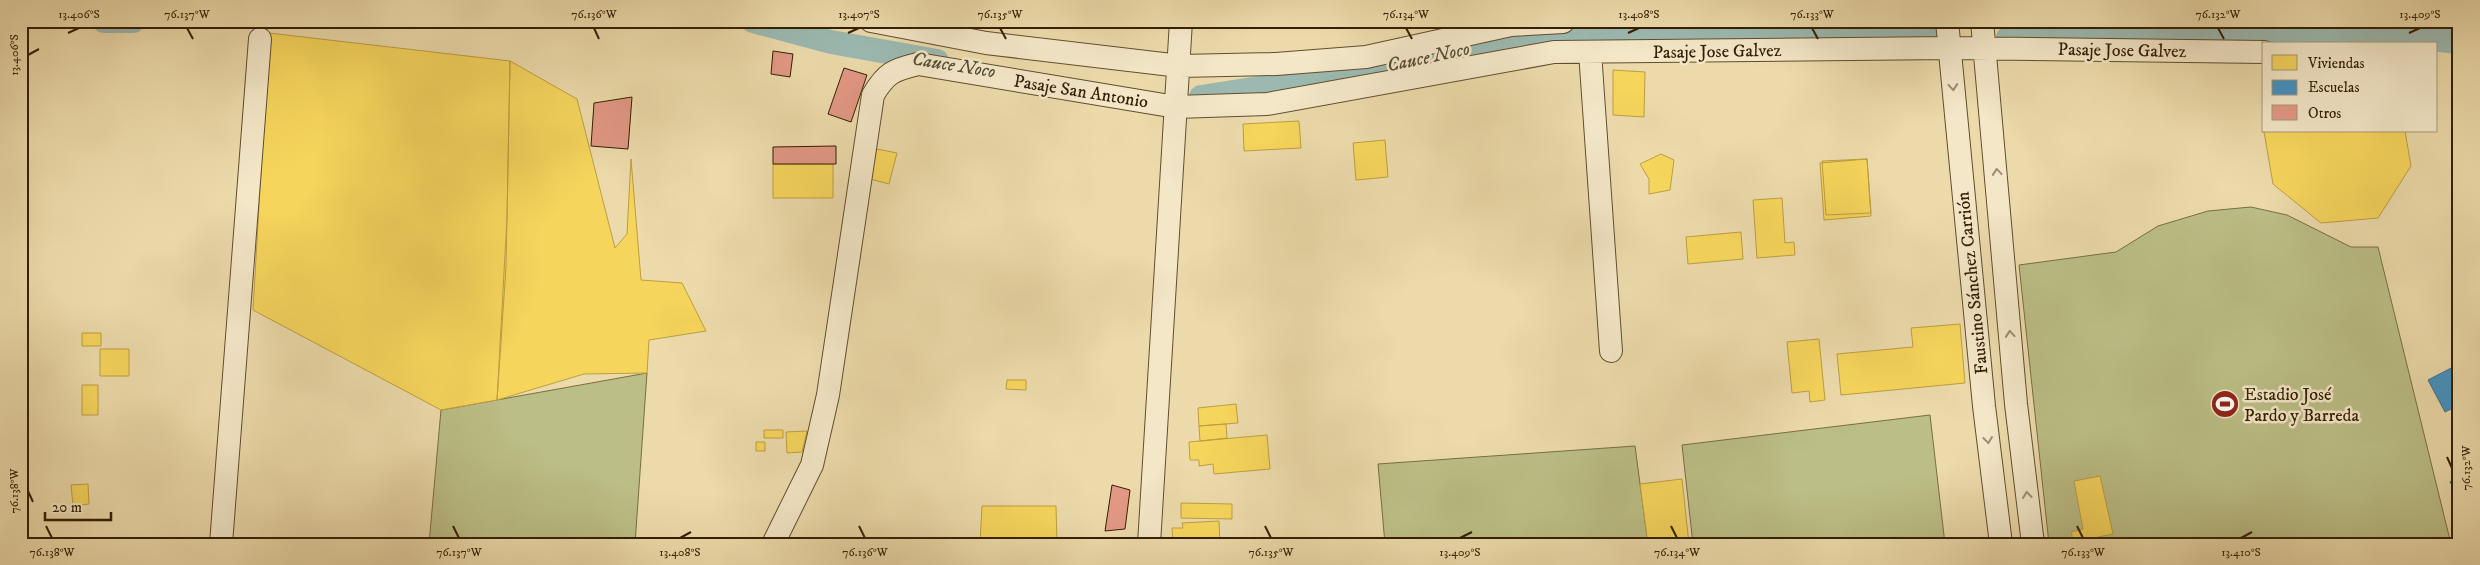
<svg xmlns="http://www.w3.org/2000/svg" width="2480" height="565" font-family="'IM FELL DW Pica',serif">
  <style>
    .green { fill: #bbbe86; stroke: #786e44 }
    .homes { fill: #f6d55c; stroke: #bc9e41 }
    .schools { fill: #4393c3; stroke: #3e7089 }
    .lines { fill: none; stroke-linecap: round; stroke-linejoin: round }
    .canal { stroke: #9bb9b1; stroke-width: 24 }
    .building { fill: #e29885; stroke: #341f01 }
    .street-casing { stroke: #624e2b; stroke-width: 24 }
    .street { stroke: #f3e7c8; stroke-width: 22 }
    .oneway { stroke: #9d8d6e }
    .ticks { fill: none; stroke: #341f01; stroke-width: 2 }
    .labels { text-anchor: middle; stroke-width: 5; stroke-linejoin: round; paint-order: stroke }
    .street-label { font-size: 18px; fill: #341f01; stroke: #f3e7c8 }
    .poi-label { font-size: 18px; fill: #341f01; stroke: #f3e7c8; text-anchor: start }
    .water-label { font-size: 19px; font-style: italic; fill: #534d36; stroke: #f3e7c8 }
    .neatline { fill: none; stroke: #341f01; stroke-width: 2 }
    .ticks-label { font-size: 12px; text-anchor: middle; fill: #341f01 }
  </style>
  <rect width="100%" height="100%" fill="#ecdaaa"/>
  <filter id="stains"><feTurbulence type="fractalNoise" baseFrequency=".004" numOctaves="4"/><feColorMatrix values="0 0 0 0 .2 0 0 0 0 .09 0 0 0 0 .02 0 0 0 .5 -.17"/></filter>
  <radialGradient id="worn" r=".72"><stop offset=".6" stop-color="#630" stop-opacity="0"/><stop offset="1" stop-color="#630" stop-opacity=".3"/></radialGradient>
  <path class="green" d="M2251 207 2287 215 2351 247H2378L2451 544H2049L2019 265 2116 252 2158 226 2208 211Z
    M647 373 635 544H429L441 410Z
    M1930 415 1945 544H1693L1682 445Z
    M1635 446 1648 544H1385L1378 464Z"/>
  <path class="homes" d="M2079 21H2096L2097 26 2079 27Z
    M2107 21H2123L2124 30H2108Z
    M269 33 510 61 506 267 497 400 441 410 253 310Z
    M510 61 577 99 615 248 627 234 631 159 641 280 682 283 706 331 649 340 647 373 584 374 497 400 507 218Z
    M1613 70 1645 72 1644 117 1613 115Z
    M1299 121 1301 148 1244 151 1243 124Z
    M2264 125V131H2405L2411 166 2378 218 2321 223 2273 184 2263 126Z
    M1385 140 1388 177 1356 180 1353 143Z
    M877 149 897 153 889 184 870 179Z
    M1661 154 1674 160 1670 190 1649 194V179L1640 164Z
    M1867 159 1871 213 1826 215 1822 161Z
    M1867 159 1871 216 1824 220 1820 163Z
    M773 164H833V198H773Z
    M1782 198 1785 243 1794 242 1795 255 1757 258 1753 200Z
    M1741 232 1743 259 1688 264 1686 237Z
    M1960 324 1965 383 1841 395 1837 354 1913 347 1911 328Z
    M82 333H101V346H82Z
    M1819 339 1825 400 1810 402 1809 391 1792 393 1787 342Z
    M100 349H129V376H100Z
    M1007 380H1026V390L1006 389Z
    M82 385H98V415H82Z
    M1236 404 1238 423 1199 426 1198 408Z
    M1226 424 1227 438 1200 441 1199 426Z
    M764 430H783V438H764Z
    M807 431 802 452 787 453 786 432Z
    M1267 435 1270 469 1214 474 1213 464 1199 466V460H1190L1189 442Z
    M756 442H765V451H756Z
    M2100 476 2113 534 2098 537 2100 544H2074L2071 532 2083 529 2074 481Z
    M1682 479 1689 544H1648L1640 484Z
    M88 484 89 504 73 506 71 485Z
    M1181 503 1232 504V519L1181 518Z
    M982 506H1056L1057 544H980Z
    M1219 521 1220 544H1173L1172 528H1183L1182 523Z"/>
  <path class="schools" d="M2459 364V405L2445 412 2428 380Z
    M2459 475V497L2450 482Z"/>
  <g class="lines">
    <path class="canal" d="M104 21H133
      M753 21 831 42 937 61
      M2008 38 2336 37 2421 38 2459 42
      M1201 97 1323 78 1510 38 1551 34 1927 37"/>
  </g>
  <path class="building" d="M773 51 793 54 790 77 771 74Z
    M844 68 867 75 851 122 828 114Z
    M632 97 628 149 591 146 594 103Z
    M836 146V164H773V147Z
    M1112 485 1130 490 1125 529 1105 531Z"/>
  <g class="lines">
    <defs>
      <path id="street" d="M871 21 986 43 1180 66 1276 64 1366 57 1511 25 1563 22
        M1947 21 1984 406 2001 544
        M1982 21 2016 404 2033 544
        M1590 52 1611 351
        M221 544 260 39
        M773 544 812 465 828 395 873 95C886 73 893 70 918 64L1176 107 1267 104 1554 52 1949 48 2264 52
        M1149 544 1181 21"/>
    </defs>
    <use href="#street" class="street-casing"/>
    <use href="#street" class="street"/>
  </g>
  <defs><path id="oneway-chevron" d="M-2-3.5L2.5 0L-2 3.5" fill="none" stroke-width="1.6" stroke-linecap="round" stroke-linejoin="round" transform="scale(1.25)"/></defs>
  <g class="oneway">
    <use href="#oneway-chevron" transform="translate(1953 87) rotate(85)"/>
    <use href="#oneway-chevron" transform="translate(1997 172) rotate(-95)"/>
    <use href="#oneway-chevron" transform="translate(2010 334) rotate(-95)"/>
    <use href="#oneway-chevron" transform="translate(1988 440) rotate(83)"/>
    <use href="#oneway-chevron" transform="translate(2027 495) rotate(-97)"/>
  </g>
  <path class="ticks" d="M187 28 193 39M594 28 599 39M1000 28 1006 39M1406 28 1412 39M1812 28 1818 39M2218 28 2224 39M68 33 79 28M848 33 859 28M1628 33 1639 28M2409 33 2420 28M28 55 39 49M2447 457 2452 468M28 491 33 502M46 526 52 538M453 526 459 538M859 526 865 538M1265 526 1271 538M1671 526 1677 538M2077 526 2083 538M680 538 691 532M1460 538 1472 532M2241 538 2252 532"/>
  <defs>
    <symbol id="stadium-disc" viewBox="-11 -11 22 22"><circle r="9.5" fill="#8f2418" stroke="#f3e7c8"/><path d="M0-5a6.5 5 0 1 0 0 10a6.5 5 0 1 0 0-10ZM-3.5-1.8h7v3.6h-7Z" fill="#fff"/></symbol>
  </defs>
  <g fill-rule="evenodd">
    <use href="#stadium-disc" x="2209" y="388" width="32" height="32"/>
  </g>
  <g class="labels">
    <g class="street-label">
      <text transform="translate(2122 50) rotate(1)" y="6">Pasaje Jose Galvez</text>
      <text transform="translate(1717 51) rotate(-1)" y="6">Pasaje Jose Galvez</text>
      <text transform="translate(1081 91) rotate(9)" y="6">Pasaje San Antonio</text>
      <text transform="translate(1972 283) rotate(-96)" y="6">Faustino Sánchez Carrión</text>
    </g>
    <g class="poi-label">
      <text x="2244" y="400">Estadio José<tspan x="2244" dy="21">Pardo y Barreda</tspan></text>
    </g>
    <g class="water-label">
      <text transform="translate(1428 56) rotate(-12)" y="7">Cauce Noco</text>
      <text transform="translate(954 64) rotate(9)" y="7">Cauce Noco</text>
    </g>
  </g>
  <rect width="2480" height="565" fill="none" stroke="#ecdaaa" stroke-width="55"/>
  <rect x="2262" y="42" width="175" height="90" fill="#f3e7c8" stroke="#a79778"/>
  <rect x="2272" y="55" width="25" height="15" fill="#f6d55c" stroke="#a79778"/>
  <text x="2308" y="68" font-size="15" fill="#341f01">Viviendas</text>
  <rect x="2272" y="80" width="25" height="15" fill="#4393c3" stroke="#a79778"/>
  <text x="2308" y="92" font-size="15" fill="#341f01">Escuelas</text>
  <rect x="2272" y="105" width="25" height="15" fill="#e29885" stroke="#a79778"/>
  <text x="2308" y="118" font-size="15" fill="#341f01">Otros</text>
  <path d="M45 512v8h66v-8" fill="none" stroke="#341f01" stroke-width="2.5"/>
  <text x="52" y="512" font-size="15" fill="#341f01" stroke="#f3e7c8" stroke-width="4" paint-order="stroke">20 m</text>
  <rect x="28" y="28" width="2424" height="510" class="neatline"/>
  <g class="ticks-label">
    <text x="79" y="18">13.406°S</text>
    <text x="187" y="18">76.137°W</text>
    <text x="594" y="18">76.136°W</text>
    <text x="859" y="18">13.407°S</text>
    <text x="1000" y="18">76.135°W</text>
    <text x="1406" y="18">76.134°W</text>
    <text x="1639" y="18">13.408°S</text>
    <text x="1812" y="18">76.133°W</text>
    <text x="2218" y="18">76.132°W</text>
    <text x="2420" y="18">13.409°S</text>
    <text transform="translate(14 55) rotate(-90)" y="4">13.406°S</text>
    <text transform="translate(2466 468) rotate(-90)" y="4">76.132°W</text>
    <text transform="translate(14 491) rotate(-90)" y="4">76.138°W</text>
    <text x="52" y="556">76.138°W</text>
    <text x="459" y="556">76.137°W</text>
    <text x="680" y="556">13.408°S</text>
    <text x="865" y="556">76.136°W</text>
    <text x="1271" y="556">76.135°W</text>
    <text x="1460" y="556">13.409°S</text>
    <text x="1677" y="556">76.134°W</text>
    <text x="2083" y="556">76.133°W</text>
    <text x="2241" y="556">13.410°S</text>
  </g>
  <rect width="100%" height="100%" filter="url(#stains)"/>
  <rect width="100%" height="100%" fill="url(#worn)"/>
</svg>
